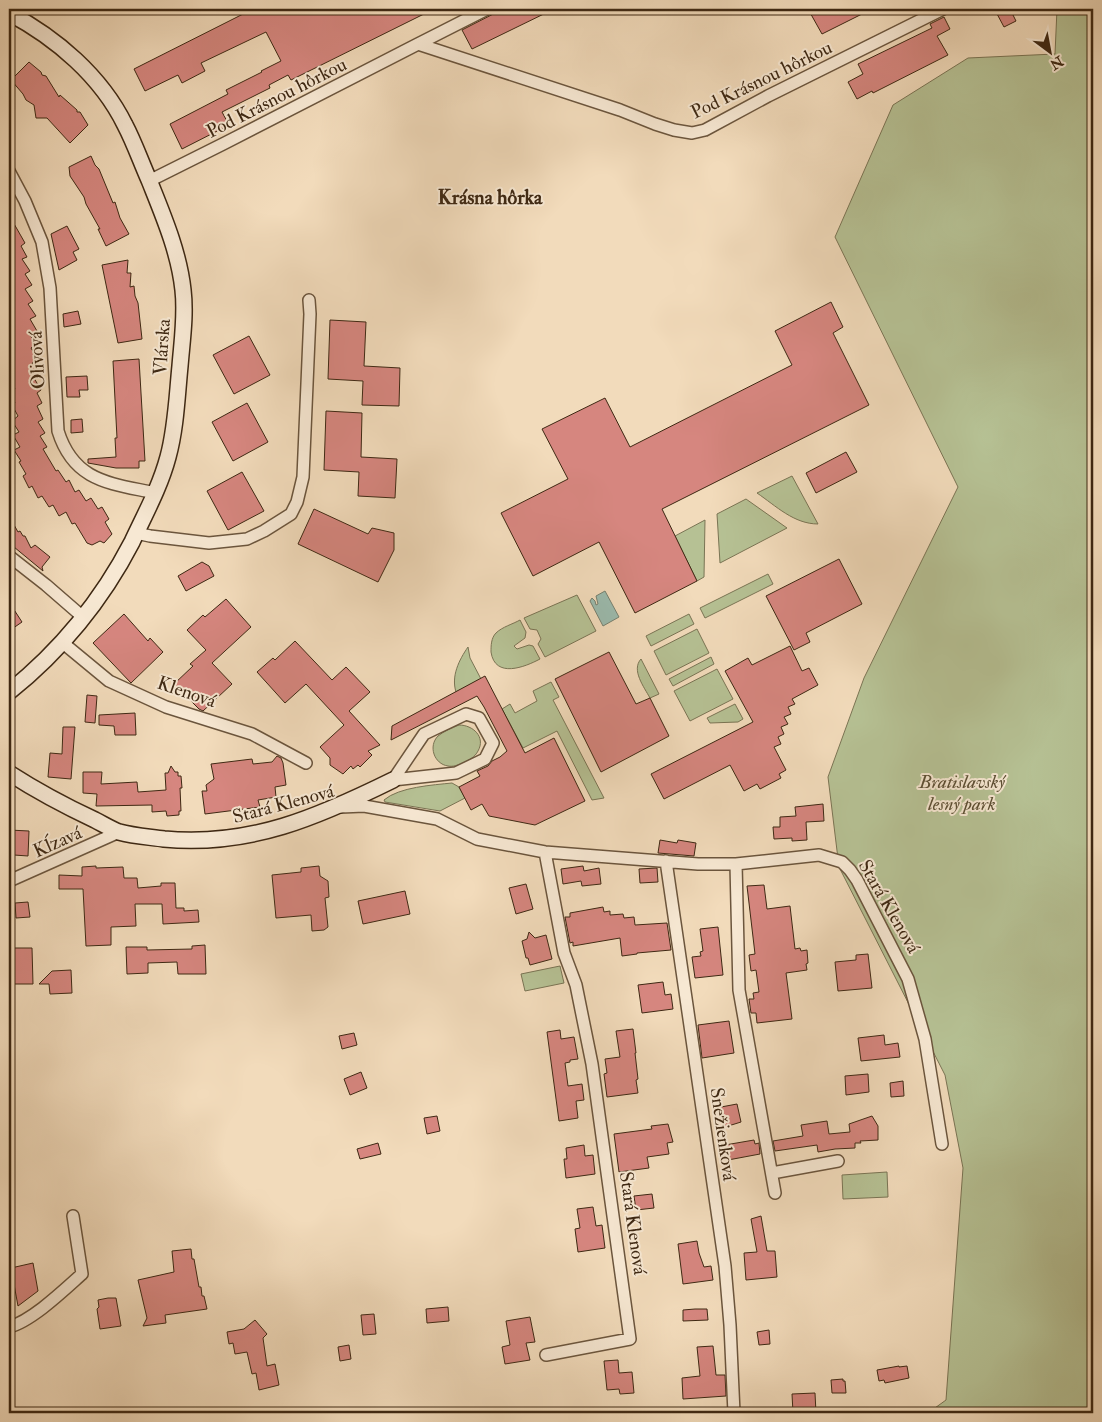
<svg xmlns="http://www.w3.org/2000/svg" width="1102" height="1422" font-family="'IM FELL Double Pica',serif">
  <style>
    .green { fill: #b6c194; stroke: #7a7454 }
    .water { fill: #9bbbae; stroke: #768070 }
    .building { fill: #d6867f; stroke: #3e2813 }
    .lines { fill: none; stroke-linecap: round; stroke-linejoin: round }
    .street-casing { stroke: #6b553d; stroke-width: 14 }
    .secondary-casing { stroke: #3e2813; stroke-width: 18 }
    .street { stroke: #f7e8d3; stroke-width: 11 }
    .secondary { stroke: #f7e8d3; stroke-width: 15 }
    .labels { text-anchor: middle; stroke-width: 4; stroke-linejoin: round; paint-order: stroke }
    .street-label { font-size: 19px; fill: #3e2813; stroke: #f7e8d3 }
    .park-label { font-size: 19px; font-style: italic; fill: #5c4e33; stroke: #f7e8d3 }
    .neighbourhood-label { font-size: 20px; font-weight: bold; fill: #3e2813; stroke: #f7e8d3 }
  </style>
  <rect width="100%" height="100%" fill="#f2dbbb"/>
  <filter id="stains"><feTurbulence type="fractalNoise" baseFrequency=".004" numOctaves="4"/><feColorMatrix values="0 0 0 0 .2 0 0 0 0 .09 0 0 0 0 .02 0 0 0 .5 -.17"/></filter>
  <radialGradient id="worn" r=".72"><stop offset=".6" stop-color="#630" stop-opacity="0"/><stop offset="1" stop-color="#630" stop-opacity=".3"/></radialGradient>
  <path class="green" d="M1057 9H1093V1413H928L946 1400 963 1168 945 1075 839 867 828 777 864 678 958 487 835 237 893 105 968 58 1055 54Z
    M792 476 818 524C794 524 776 506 757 493Z
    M746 499 787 528 720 563 717 514Z
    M705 520 704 577 697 581 675 536Z
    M768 574 773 584 705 618 700 608Z
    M577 595 596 631 545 657 538 644 541 639 537 630 530 629 524 618Z
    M689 614 694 624 651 646 646 636Z
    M520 620 526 632 525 638 514 646 517 649 529 645 533 646 540 659C525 667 495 679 491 652 491 646 491 638 496 633 502 627 513 624 520 620Z
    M697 629 709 653 666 675 654 651Z
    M468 647 470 658 481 679 456 692C451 676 459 660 468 647Z
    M711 657 714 664 673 686 669 679Z
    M641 659 659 694 650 698C644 687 631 670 641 659Z
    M717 669 733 699 690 721 674 691Z
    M551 682 559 697 553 700 604 798 592 800 557 731 523 748 502 709 510 704 515 713 537 701 533 691Z
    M735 704 743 719 738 722 710 723 707 718Z
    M459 725C473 725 486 737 478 751 475 757 469 760 463 763 458 765 453 767 448 766 434 764 428 746 438 736 444 731 452 728 459 725Z
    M452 783 459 787 465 798 440 811 385 802 384 800C399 787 433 785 452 783Z
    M560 966 564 983 525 991 521 974Z
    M887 1172 888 1197 843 1199 842 1175Z"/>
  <path class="water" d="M605 591 619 617 603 626 590 601 592 598 595 601 596 605 598 604 596 596Z"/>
  <path class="building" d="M253 9H434L291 80 288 75 269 85 270 88 222 112 229 125 182 149 170 124 228 94 226 90 262 72 261 71 281 61 266 32 201 63 205 71 182 83 178 75 145 91 134 69Z
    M503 9H554L472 49 462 30Z
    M808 9H872L822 34Z
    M1003 9H1010L1016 21 1004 27 996 12Z
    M944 17 950 29 937 36 948 55 873 93 872 91 857 99 848 82 863 74 858 64 932 28 930 24Z
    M29 62 41 72 42 75 46 76 59 97 60 95 77 110V112H80L88 125 70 143 47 118H36L34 105 26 100 23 94 11 80Z
    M91 156 95 165 99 169 113 203 115 202 120 218 129 234 106 246 98 229H100L86 204 84 197 70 176 69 167Z
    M9 215 25 243 21 246 27 257 22 259 30 271 25 274 32 285 25 289 33 301 28 304 36 316 30 319 37 331 30 335 36 344 31 348 38 360 32 363 39 375 34 378 41 390 37 393 42 403 37 406 43 419 38 422 45 433 40 436 47 447 43 449 56 471 58 470 66 482 69 480 75 492 79 490 86 501 91 498 98 509 102 507 109 519 105 522 112 534 104 543 100 541 92 545 87 543 75 523 72 524 66 512 59 516 53 505 49 507 42 496 38 498 32 486 29 488 23 476 26 474 19 462 21 461 14 450 20 447 13 435 19 432 12 421 18 416 12 405 15 403 9 392 15 389 9 378Z
    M67 226 79 249 73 252 77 260 59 270 51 234Z
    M128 260 127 273H131L130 287 134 286 135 296 138 303 142 339 118 343 102 265Z
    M831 302 843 327 833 333 869 405 662 509 697 581 635 613 599 542 533 576 501 513 568 479 542 429 605 398 630 447 792 365 775 331Z
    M78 311 81 324 64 327 63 314Z
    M330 320 366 322 364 366 400 368 399 406 362 405 363 381 328 379Z
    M249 336 270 375 234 394 213 355Z
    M139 359 145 461H139V468H116L88 463V459L116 457 115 438H117L113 361Z
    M87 376 88 390H79L80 397H67L66 377Z
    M247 403 268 442 233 461 212 422Z
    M326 411 362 413 361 457 397 459 395 498 358 496 359 472 324 470Z
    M82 419 83 432 71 433V420Z
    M846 452 857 472 816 493 806 473Z
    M242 472 264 511 228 530 207 491Z
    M314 509 368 534 372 528 394 533V550L378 582 298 544Z
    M9 516 18 532 20 531 23 536H25L31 548 35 545 50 557 42 567 43 571 14 547 12 543 9 544Z
    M839 559 862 604 806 633 810 642 794 650 766 596Z
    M202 562 209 566 214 576 186 591 178 576Z
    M226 599 251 627 212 663 232 684 203 711 199 709 174 684 193 666 190 664 206 650 187 630 203 615 205 617Z
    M9 602 22 622 9 631Z
    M124 614 148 641 150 638 163 652 131 683 93 643Z
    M295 641 332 680 346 667 370 692 349 711 380 745 368 751 372 755 360 767 358 765 353 769 351 766 343 774 330 765V758L320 747 344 725 306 684 285 703 257 672 273 658 275 660Z
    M790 646 802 671 809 668 818 685 792 699 795 704 788 707 791 714 784 717 788 724 781 727 784 734 778 737 781 744 774 747 786 770 779 774 781 778 760 789 757 784 744 791 730 765 664 799 651 774 753 722 725 671 748 658 752 665Z
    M609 652 636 704 650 698 669 736 601 772 555 679Z
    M485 676 525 753 554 738 585 801 535 825 489 816 482 804 471 810 459 787 480 776 477 771 488 766 492 761 500 757 507 751 484 707 477 696 391 740 392 726Z
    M87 695 97 696 95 723 85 722Z
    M135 713 136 735H115L114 726 99 725V715Z
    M63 727H75L71 779 48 777 50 753 62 754Z
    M277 756 281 758 283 763 286 785 275 787 276 797 258 800 260 807 205 814 202 791H207L206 785 214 779 211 764 252 759 253 764 272 762Z
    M171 766 175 772H178V776H181L182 788H180L181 811H179V815L167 816 166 811 152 812V805L96 806 97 794 83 793V772H102L101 784 137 782 138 792 166 790 165 773H168Z
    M823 804 824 821 806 822 807 840 792 841V838L774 839 773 827H780V817L796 816 795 807Z
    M9 830 29 831 28 856 14 855V853L9 852Z
    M660 840 677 843 678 840 696 843 694 856 658 853Z
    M96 866V868L123 867 124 878H137L138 888 161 886V883H175L176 908H184V911L198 910 199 922 163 924 162 904H135L136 926 111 927V945L86 946 83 889H59V875L82 876V867Z
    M319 866 320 876 328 881 329 897 325 898 328 927 324 930 312 931 311 915 276 918 272 875 301 872V868Z
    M583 866 584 871 599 868 601 884 582 886 581 881 563 884 561 869Z
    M657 868 658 882 640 883 639 869Z
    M526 884 533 909 516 914 509 888Z
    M764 885 767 909 790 906 795 949 800 948 801 951 807 950 808 963 806 964 807 970 786 973 792 1019 757 1023 756 1013H751L749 999H754L753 993 759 992 756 970 751 971 749 955 755 954 747 886Z
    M405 891 410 914 363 924 358 901Z
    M28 902 30 917 16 918 15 903Z
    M603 907 604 912 610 911V915L623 914 624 918 634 917 635 925 667 923 671 950 637 953V954L622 956 620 938 573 946V942L570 943 565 917H570V913Z
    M718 927 723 975 695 978 692 957 701 956 700 952 703 951 700 929Z
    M529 932 535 938 546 935 552 959 530 965 528 958H526L522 941 527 939Z
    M205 945 206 974H178L177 962 148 963V973L127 974 126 947H147V950L192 949V946Z
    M13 948H32L33 984H9V962L13 956Z
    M868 954 872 988 838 991 835 962 856 960V955Z
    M71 970 72 993 50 994 49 984H39L52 971Z
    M663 982 665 995 671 994 673 1009 642 1013 638 985Z
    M729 1021 734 1053 702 1058 698 1025Z
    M633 1029 636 1053H635L638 1079 636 1080 638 1093 607 1097 604 1074 607 1073 605 1059 620 1057 616 1031Z
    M560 1030 561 1039 574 1037 578 1059 570 1060V1062L565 1063 568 1086 582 1084 584 1100 576 1101 578 1118 559 1121 547 1032Z
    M354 1033 357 1045 342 1049 339 1036Z
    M884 1035 885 1045 898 1043 900 1057 861 1061 858 1038Z
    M361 1072 367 1088 350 1095 344 1079Z
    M868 1074 869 1092 846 1095 845 1076Z
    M903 1081 904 1096 891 1097 890 1083Z
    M737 1104 741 1122 725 1127 721 1107Z
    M437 1116 440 1131 427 1134 424 1118Z
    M872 1116 878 1126V1140L860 1141 861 1143H855V1148L835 1149 818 1152 817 1145 775 1151 773 1141 803 1136 801 1125 827 1121 829 1134 850 1132 849 1124Z
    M668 1124 673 1142 667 1143 669 1154 647 1157 649 1168 619 1172 614 1134 652 1129 651 1126Z
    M754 1140 755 1144 759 1143 760 1154 728 1160 725 1145Z
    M378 1143 381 1154 360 1159 357 1149Z
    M584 1145 585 1156 593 1155 595 1174 566 1178 564 1159H567L566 1148Z
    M652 1194 654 1208 636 1210 634 1196Z
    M593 1207 596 1226 602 1225 605 1248 578 1252 575 1229 580 1228 577 1209Z
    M761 1216 767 1251H775L777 1277 746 1280 744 1253 757 1252 751 1219Z
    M697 1241 699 1253 704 1267 711 1266 713 1280 683 1284 678 1244Z
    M191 1249 192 1259H194L199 1287H201L202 1296H204L207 1309 165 1315 166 1323 143 1326 147 1318 138 1280 174 1272 172 1251Z
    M33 1263 38 1291 18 1306 11 1268Z
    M108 1298H116L121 1326 100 1329 97 1309 99 1307 98 1300Z
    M448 1307 449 1321 427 1323 426 1309Z
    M695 1309H707L708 1320 683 1321V1310Z
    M374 1314 376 1334 363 1335 361 1315Z
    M530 1317 535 1342 526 1343 530 1360 505 1364 502 1347 510 1345 506 1321Z
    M255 1320 267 1334 263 1338 267 1366 275 1364 279 1385 259 1390 256 1373 252 1374 247 1352 235 1354 233 1343 229 1344 227 1332 244 1329Z
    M769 1330 770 1344 759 1345 757 1332Z
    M349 1345 351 1359 340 1361 338 1347Z
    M713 1346 716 1375H725L726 1396 683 1399 682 1378 700 1376 697 1347Z
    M618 1360 619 1373 632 1372 634 1393 620 1394 619 1389 607 1390 604 1361Z
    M899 1366V1367L907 1366 909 1378 885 1383 884 1380 879 1381 877 1370Z
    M843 1379V1381H845L846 1393H832L831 1380Z
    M815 1393 816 1413H793L792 1394Z"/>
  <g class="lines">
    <defs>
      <path id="street" d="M418 44 487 9
        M9 171 25 201 42 242 50 288 58 431C74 482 110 483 155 493
        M149 181 223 144 418 44 620 110 655 124 674 130 692 133 705 130 768 96 943 9
        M136 533 150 536 209 543 247 539 264 531 291 514 297 502 303 477 310 314 309 300
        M9 556 46 585 84 618
        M63 643 109 681 166 707 252 734 306 763
        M466 714 479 718 493 743 485 759 456 773 393 780 424 734Z
        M341 807 364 806 437 819 477 839 545 852 698 864H736L819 855 842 862 850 870 857 880 908 979 925 1039 942 1144
        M545 852 564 953 576 985 592 1064 630 1339 546 1355
        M666 861 725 1266 730 1325 734 1413
        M736 864 739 990 775 1193
        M9 881 119 832
        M772 1173 838 1161
        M9 1327C32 1321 64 1290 82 1274L73 1216"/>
      <path id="secondary" d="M9 13C56 38 101 76 125 125 134 142 141 162 149 180 163 215 179 252 183 290 186 315 182 341 180 366 177 396 176 428 168 457 160 487 145 514 132 542 102 600 60 651 9 692
        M9 773C37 791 65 806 95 820 103 824 111 829 119 832 133 836 150 837 164 839 250 847 318 817 393 780"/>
    </defs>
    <use href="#street" class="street-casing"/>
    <use href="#secondary" class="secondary-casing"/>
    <use href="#street" class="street"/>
    <use href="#secondary" class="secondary"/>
  </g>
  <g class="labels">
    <g class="street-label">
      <text transform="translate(761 79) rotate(-26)" y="7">Pod Krásnou hôrkou</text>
      <text transform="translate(276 97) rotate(-27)" y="7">Pod Krásnou hôrkou</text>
      <text transform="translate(161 347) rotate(-86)" y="7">Vlárska</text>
      <text transform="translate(36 360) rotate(-93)" y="7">Olivová</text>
      <text transform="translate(187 691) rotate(19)" y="7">Klenová</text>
      <text transform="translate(283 803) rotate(-15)" y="7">Stará Klenová</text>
      <text transform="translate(57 841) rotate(-24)" y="7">Kĺzavá</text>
      <text transform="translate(890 906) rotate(60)" y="7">Stará Klenová</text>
      <text transform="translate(724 1134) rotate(82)" y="7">Snežienková</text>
      <text transform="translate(634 1223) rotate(82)" y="7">Stará Klenová</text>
    </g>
    <g class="park-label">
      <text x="962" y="788">Bratislavský<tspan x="962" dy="22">lesný park</tspan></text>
    </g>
    <g class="neighbourhood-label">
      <text x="490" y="204">Krásna hôrka</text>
    </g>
  </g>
  <rect width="1102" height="1422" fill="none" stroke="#f2dbbb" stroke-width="30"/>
  <rect x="10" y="10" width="1082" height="1402" fill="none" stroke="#3e2813" stroke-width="2.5"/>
  <rect x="15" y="15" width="1072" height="1392" fill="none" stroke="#3e2813"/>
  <g transform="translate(1050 52) rotate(148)" stroke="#f7e8d3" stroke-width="4" paint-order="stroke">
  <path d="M0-4L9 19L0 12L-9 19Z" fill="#3e2813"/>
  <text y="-8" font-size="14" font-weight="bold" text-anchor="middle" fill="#3e2813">N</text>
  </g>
  <rect width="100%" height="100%" filter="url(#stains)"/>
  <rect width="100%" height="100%" fill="url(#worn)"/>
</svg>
